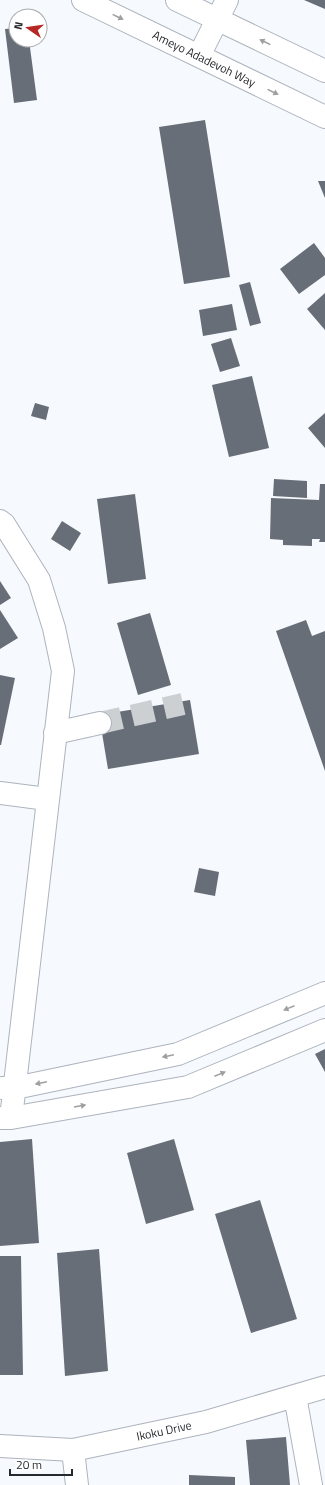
<svg xmlns="http://www.w3.org/2000/svg" width="325" height="1485" font-family="'Titillium Web',sans-serif">
  <style>
    .building { fill: #676e77 }
    .lines { fill: none; stroke-linecap: round; stroke-linejoin: round }
    .minor-tunnel { stroke: #cdd0d3; stroke-width: 22; stroke-dasharray: 22 11; stroke-linecap: butt }
    .minor-casing { stroke: #adb4be; stroke-width: 24 }
    .minor { stroke: #fff; stroke-width: 22 }
    .oneway { fill: #9e9fa0 }
    .labels { text-anchor: middle; stroke-width: 4; stroke-linejoin: round; paint-order: stroke }
    .street-label { font-size: 12px; fill: #272a2d; stroke: #fff }
  </style>
  <rect width="100%" height="100%" fill="#f6f9fd"/>
  <path class="building" d="M304 0H325V9Z
    M16 28V40H29L37 100 14 103 5 29Z
    M205 120 230 277 184 284 159 127Z
    M318 181H325V198Z
    M314 243 325 258V275L299 294 280 269Z
    M250 282 261 323 250 326 239 285Z
    M325 293V330L307 309Z
    M232 304 237 330 203 336 199 310Z
    M231 338 240 366 220 372 211 344Z
    M252 376 269 448 229 457 212 385Z
    M35 403 49 407 46 420 31 416Z
    M325 413V448L308 428Z
    M274 479 307 481V498L273 496Z
    M320 484H325V542H319L320 539H312V546L283 545V540L270 539 271 498 319 500Z
    M135 494 146 579 108 584 97 499Z
    M62 521 81 533 70 551 51 539Z
    M0 581 11 598 0 605Z
    M0 610 18 638 0 649Z
    M150 613 171 685 138 695 117 623Z
    M306 620 312 636 325 631V771L276 631Z
    M0 675 15 678 1 745H0Z
    M190 700 199 754 108 769 99 715Z
    M199 868 219 872 215 896 194 892Z
    M325 1049V1072L315 1054Z
    M32 1139 39 1243 0 1246V1142Z
    M174 1139 194 1210 146 1224 127 1153Z
    M260 1200 297 1319 251 1333 215 1214Z
    M99 1249 108 1371 65 1376 57 1253Z
    M0 1256H21L23 1375H0Z
    M286 1437 290 1485H250L246 1440Z
    M189 1475 235 1477V1485H189Z"/>
  <g class="lines">
    <path class="minor-tunnel" d="M100 723 183 704"/>
    <defs>
      <path id="minor" d="M83 0 325 117
        M177 0 325 71
        M199 56 227 0
        M0 521 4 524 39 580 54 628 63 671 11 1118
        M55 733 100 723
        M0 793 47 799
        M2 1088H15L178 1054 325 993
        M0 1118H11L188 1087 325 1030
        M295 1396 311 1485
        M0 1446 73 1450 206 1422 325 1387
        M73 1450 77 1485"/>
    </defs>
    <use href="#minor" class="minor-casing"/>
    <use href="#minor" class="minor"/>
  </g>
  <defs><path id="oneway-solid" d="M-6-.8H1V-3.2L6.5 0L1 3.2V.8H-6Z"/></defs>
  <g class="oneway">
    <use href="#oneway-solid" transform="translate(118 17) rotate(26)"/>
    <use href="#oneway-solid" transform="translate(265 42) rotate(-154)"/>
    <use href="#oneway-solid" transform="translate(273 92) rotate(26)"/>
    <use href="#oneway-solid" transform="translate(289 1008) rotate(158)"/>
    <use href="#oneway-solid" transform="translate(168 1056) rotate(168)"/>
    <use href="#oneway-solid" transform="translate(220 1074) rotate(-22)"/>
    <use href="#oneway-solid" transform="translate(41 1083) rotate(168)"/>
    <use href="#oneway-solid" transform="translate(80 1106) rotate(-10)"/>
  </g>
  <g class="labels">
    <g class="street-label">
      <text transform="translate(204 59) rotate(26)" y="4">Ameyo Adadevoh Way</text>
      <text transform="translate(164 1431) rotate(-12)" y="4">Ikoku Drive</text>
    </g>
  </g>
  <g transform="translate(28 28) rotate(283)"><circle r="19" fill="#ffffff" stroke="#a9aaab"/>
  <path d="M0-3L7 15L0 10L-7 15Z" fill="#b72825"/>
  <text y="-6" font-size="11" font-weight="bold" text-anchor="middle" fill="#272a2d">N</text>
  </g>
  <path d="M10 1469v6h62v-6" fill="none" stroke="#272a2d" stroke-width="2"/>
  <text x="16" y="1469" font-size="12" fill="#272a2d" stroke="#ffffff" stroke-width="3" paint-order="stroke">20 m</text>
</svg>
